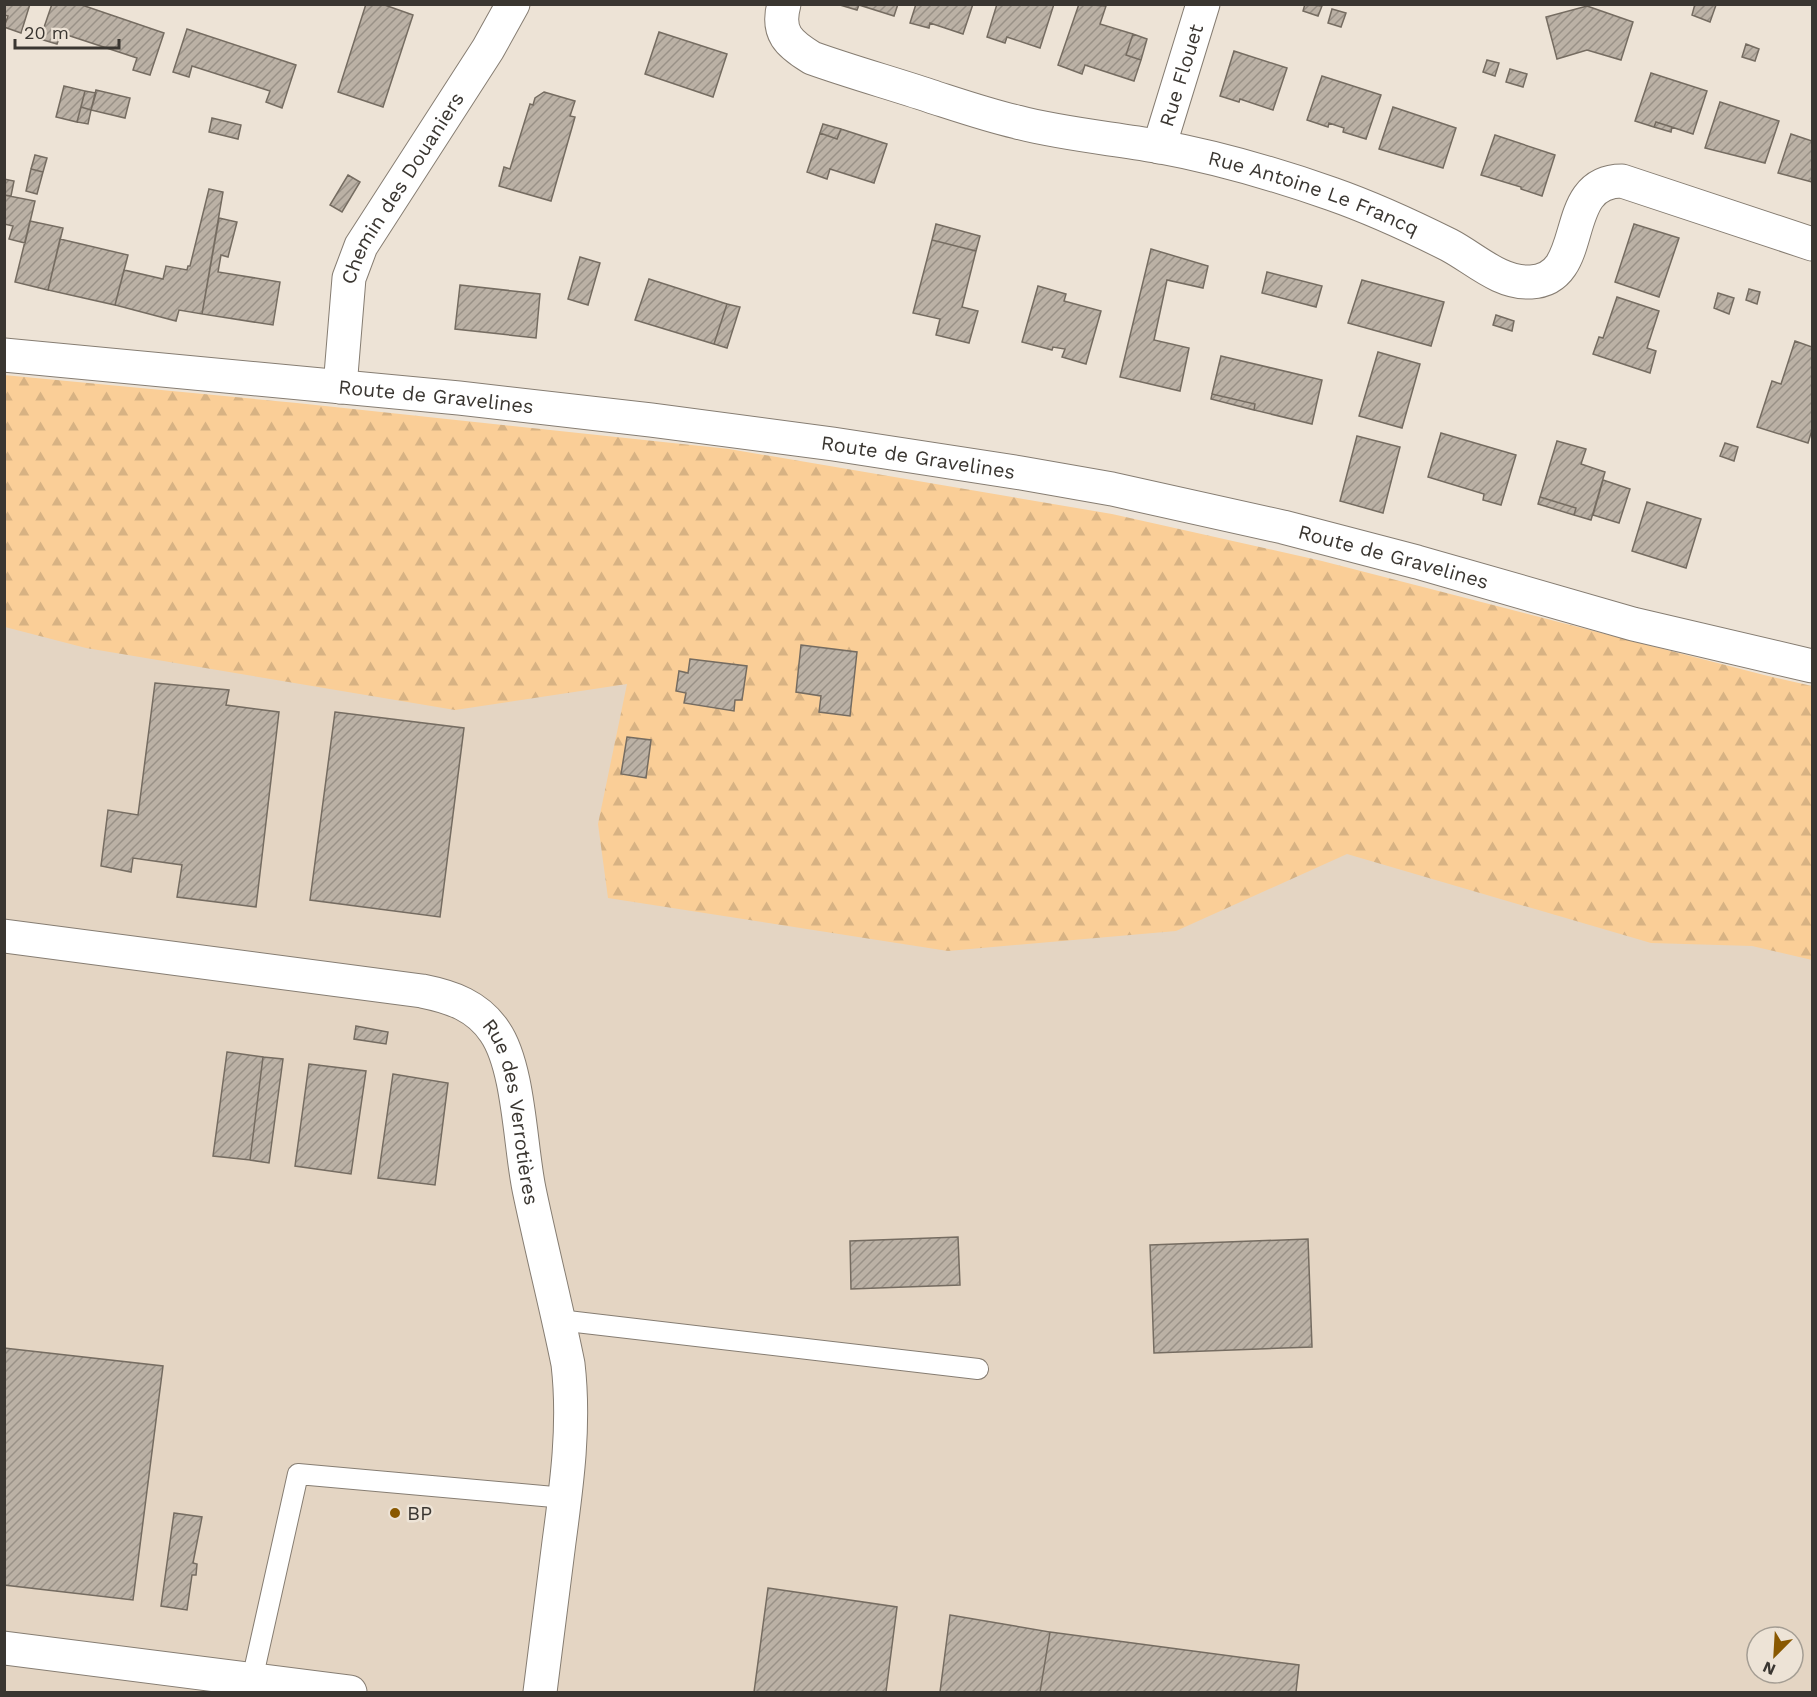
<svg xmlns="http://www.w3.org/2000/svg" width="1817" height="1697" font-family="'Work Sans',sans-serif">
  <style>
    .built { fill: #e4d5c3; fill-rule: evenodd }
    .forest { fill: url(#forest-firs) }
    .building { fill: url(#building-hatch); stroke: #756c61; stroke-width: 1.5 }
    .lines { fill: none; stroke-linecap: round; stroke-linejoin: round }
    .lane-casing { stroke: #867d72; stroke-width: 22 }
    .street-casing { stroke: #867d72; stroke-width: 35 }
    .secondary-casing { stroke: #867d72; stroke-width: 35 }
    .lane { stroke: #fff; stroke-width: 20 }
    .street { stroke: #fff; stroke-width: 33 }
    .secondary { stroke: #fff; stroke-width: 33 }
    .poi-dot { fill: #895800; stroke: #ede3d6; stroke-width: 2 }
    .labels { text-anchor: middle; stroke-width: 5; stroke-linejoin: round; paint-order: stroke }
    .street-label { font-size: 20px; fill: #3a3631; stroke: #ede3d6 }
    .poi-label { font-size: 20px; fill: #3a3631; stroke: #ede3d6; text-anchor: start }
  </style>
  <defs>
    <pattern id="forest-firs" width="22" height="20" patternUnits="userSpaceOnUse" patternTransform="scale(1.5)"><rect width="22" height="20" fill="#face97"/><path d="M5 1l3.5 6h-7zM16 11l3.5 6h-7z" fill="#d7b283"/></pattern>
    <pattern id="building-hatch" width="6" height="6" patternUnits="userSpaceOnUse" patternTransform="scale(1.5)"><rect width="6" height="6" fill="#bbb1a5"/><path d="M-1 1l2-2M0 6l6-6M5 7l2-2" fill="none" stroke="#999187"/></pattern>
  </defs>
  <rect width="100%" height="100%" fill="#ede3d6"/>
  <path class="built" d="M5 395 1812 720V1692H5ZM1757 1637H1793V1673H1757Z"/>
  <path class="forest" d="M4 375 297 403 729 449 1112 514 1322 561 1764 675 1812 686V960L1752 946 1651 943 1347 854 1176 931 948 951 608 898 598 824 627 684 455 710 86 648 5 627Z"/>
  <path class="building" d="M4 4H30L21 33 4 27 8 16 4 15Z
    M52 4H79L164 33 150 75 133 70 137 58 61 33 57 44 40 39Z
    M366 4H382L413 15 383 107 338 92Z
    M898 4 894 16 859 5 857 10 840 5Z
    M916 4H973L963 34 930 23 929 28 910 23Z
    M997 4H1054L1040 48 1007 37 1005 43 987 37Z
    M1079 4 1106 6 1100 24 1133 34 1126 55 1141 60 1134 81 1085 65 1082 74 1058 65Z
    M1305 4 1322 6 1318 16 1303 11Z
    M1695 4 1716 5 1710 22 1692 15Z
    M1587 6 1633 22 1621 60 1587 50 1557 59 1546 17Z
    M1332 9 1346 13 1341 27 1328 23Z
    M187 29 296 65 282 108 266 102 270 91 192 66 189 77 173 72Z
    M659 32 727 54 713 97 645 74Z
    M1133 34 1147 39 1141 60 1126 55Z
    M1746 44 1759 49 1755 61 1742 57Z
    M1234 51 1287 68 1273 110 1240 99 1239 102 1220 96Z
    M1487 60 1499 63 1495 76 1483 72Z
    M1510 69 1527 74 1523 87 1506 82Z
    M1651 73 1707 91 1693 134 1656 122 1654 127 1635 121Z
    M1322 76 1381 95 1366 139 1343 132 1344 128 1329 123 1328 127 1307 120Z
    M64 86 85 91 77 122 56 117Z
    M96 90 130 98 125 118 91 110Z
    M85 91 96 93 91 110 81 107Z
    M544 92 575 101 570 116 575 117 551 201 499 186 504 167 510 169 530 104 533 105 535 98Z
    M1720 102 1779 121 1765 163 1705 148Z
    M81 107 91 110 88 124 77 122Z
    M1393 107 1456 128 1443 168 1379 149Z
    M212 118 241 125 238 139 209 132Z
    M1656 122 1672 127 1671 132 1654 127Z
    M823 124 841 129 837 139 820 133Z
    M841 129 887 144 874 183 830 169 827 179 807 172 820 133 837 139Z
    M1791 134 1812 141V182L1778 173Z
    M1495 135 1555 155 1542 196 1521 189V187L1481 175Z
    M35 155 47 158 43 172 31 169Z
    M31 169 43 172 37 194 26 191Z
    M348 175 360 182 342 212 330 205Z
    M4 179 14 181 11 196 4 195Z
    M209 189 223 192 202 314 179 310 176 321 115 305 124 270 163 279 166 266 187 270 188 266H190Z
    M4 195 35 201 25 243 9 239 13 226 4 224Z
    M219 218 237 222 228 257 221 255 218 272 280 282 273 325 202 314Z
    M30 221 63 228 48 290 15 282Z
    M936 224 980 236 976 251 932 240Z
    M1634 224 1679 238 1659 297 1615 282Z
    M60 239 128 255 115 305 48 290Z
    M932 240 976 251 962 307 978 311 969 343 936 335 940 319 913 313Z
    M1151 249 1208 266 1203 288 1167 280 1154 340 1189 348 1180 391 1120 377Z
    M580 257 600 263 588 305 568 299Z
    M1267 272 1322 286 1316 307 1262 293Z
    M649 279 727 304 714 344 635 320Z
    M1362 280 1444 302 1431 346 1348 323Z
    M460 285 540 294 536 338 455 329Z
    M1038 286 1066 294 1064 301 1101 311 1086 364 1062 357 1065 349 1053 347 1052 350 1022 342Z
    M1749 289 1760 292 1757 304 1746 300Z
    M1718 293 1734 298 1729 314 1714 308Z
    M1617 297 1659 311 1647 348 1656 351 1650 373 1593 354 1599 337 1603 338Z
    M727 304 740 307 727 348 714 344Z
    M1496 315 1514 321 1512 331 1493 325Z
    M1795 341 1812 347V430L1808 443 1757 427 1772 381 1781 384Z
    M1378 352 1420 364 1402 428 1359 416Z
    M1221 356 1322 380 1312 424 1254 410 1255 404 1212 394Z
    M1212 394 1255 404 1254 410 1211 399Z
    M1441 433 1516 455 1501 505 1483 500 1484 494 1428 477Z
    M1357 436 1400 447 1383 513 1340 501Z
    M1557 441 1586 449 1581 464 1605 472 1591 520 1574 515 1576 508 1540 497Z
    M1725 443 1738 447 1734 461 1720 456Z
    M1603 480 1630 489 1619 523 1593 515Z
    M1540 497 1576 508 1574 515 1538 504Z
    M1647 502 1701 519 1686 568 1632 551Z
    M801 645 857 652 850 716 819 712 821 696 796 692Z
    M690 659 747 666 742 700H735L734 711 684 703 686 693 676 691 679 671 688 673Z
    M155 683 229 690 226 705 279 712 256 907 177 897 182 865 133 858 131 872 101 866 108 810 138 815Z
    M335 712 464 728 440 917 310 900Z
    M627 737 651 740 646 778 621 774Z
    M356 1026 388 1032 386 1044 354 1039Z
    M227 1052 263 1057 250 1160 213 1156Z
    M263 1057 283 1059 269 1163 250 1160Z
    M309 1064 366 1071 351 1174 295 1166Z
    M393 1074 448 1083 435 1185 378 1178Z
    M958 1237 960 1285 851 1289 850 1241Z
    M1308 1239 1312 1347 1154 1353 1150 1245Z
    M4 1348 163 1366 133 1600 4 1585Z
    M174 1513 202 1517 193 1563 197 1564 196 1575H192L187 1610 161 1606Z
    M768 1588 897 1607 886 1692H754Z
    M950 1615 1050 1632 1040 1692H940Z
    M1050 1632 1299 1665 1296 1692H1040Z"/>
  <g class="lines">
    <defs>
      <path id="lane" d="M559 1320 978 1369
        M252 1680 298 1474 565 1498"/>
      <g id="street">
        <path id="s1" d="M784 4C776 33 789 44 812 58 851 72 891 83 930 96 958 105 987 115 1017 122 1062 134 1110 138 1156 146 1216 157 1275 174 1332 194 1372 208 1411 226 1449 245 1474 258 1500 284 1531 282 1591 279 1557 181 1622 181L1812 244"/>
        <path id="s2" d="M1159 147 1203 4"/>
        <path id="s3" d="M340 387 349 278 361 246 488 49 513 4"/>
        <path id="s4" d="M4 936 422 991C452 997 478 1006 495 1032 519 1067 520 1145 529 1189 541 1247 556 1305 568 1364 575 1424 567 1483 559 1542 553 1592 546 1642 540 1692"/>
        <path d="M4 1648 350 1692"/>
      </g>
      <g id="secondary">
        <path id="s5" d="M4 355 459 398 651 420 833 444 1021 473 1112 489 1283 527 1417 562 1633 624 1812 666"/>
      </g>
    </defs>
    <use href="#lane" class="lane-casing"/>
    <use href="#street" class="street-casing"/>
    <use href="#secondary" class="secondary-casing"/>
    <use href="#lane" class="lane"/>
    <use href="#street" class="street"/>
    <use href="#secondary" class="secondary"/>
  </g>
  <circle class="poi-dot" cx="395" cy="1513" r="6"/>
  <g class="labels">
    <g class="street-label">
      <text dy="7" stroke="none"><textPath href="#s2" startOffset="75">Rue Flouet</textPath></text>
      <text dy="7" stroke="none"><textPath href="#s3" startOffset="214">Chemin des Douaniers</textPath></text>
      <text dy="7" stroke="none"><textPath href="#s1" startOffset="588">Rue Antoine Le Francq</textPath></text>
      <text dy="7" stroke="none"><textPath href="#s5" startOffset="434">Route de Gravelines</textPath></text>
      <text dy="7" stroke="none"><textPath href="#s5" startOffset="920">Route de Gravelines</textPath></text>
      <text dy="7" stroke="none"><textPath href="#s5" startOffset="1406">Route de Gravelines</textPath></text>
      <text dy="7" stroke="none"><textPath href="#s4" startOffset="590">Rue des Verrotières</textPath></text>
    </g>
    <g class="poi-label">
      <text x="407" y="1520">BP</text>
    </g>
  </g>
  <rect width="1817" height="1697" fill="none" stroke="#3a3631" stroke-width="12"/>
  <g transform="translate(1775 1655) rotate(204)"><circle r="28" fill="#ede3d6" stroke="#a59e94" stroke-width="1.5"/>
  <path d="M0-4.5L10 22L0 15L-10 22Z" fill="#895800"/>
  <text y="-9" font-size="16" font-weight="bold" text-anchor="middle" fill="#3a3631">N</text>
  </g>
  <path d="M15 39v9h104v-9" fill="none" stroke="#3a3631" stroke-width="3"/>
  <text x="24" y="39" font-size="18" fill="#3a3631" stroke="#ede3d6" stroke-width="4.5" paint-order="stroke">20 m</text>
</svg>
